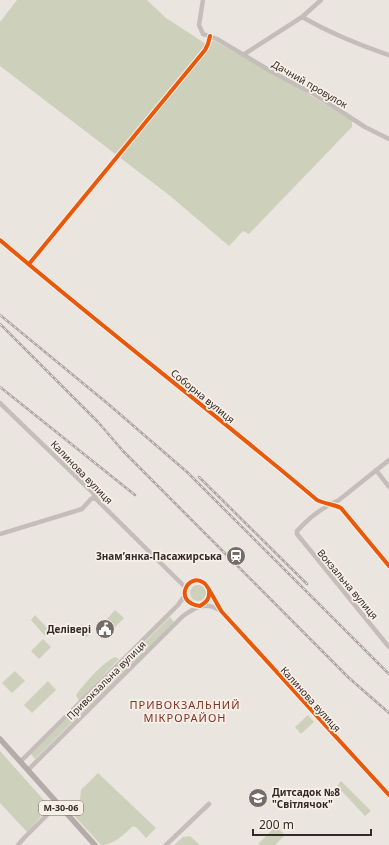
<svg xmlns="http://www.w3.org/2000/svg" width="389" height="845" font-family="'Noto Sans',sans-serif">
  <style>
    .green { fill: #cdd0bb }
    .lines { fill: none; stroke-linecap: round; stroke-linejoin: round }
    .minor { stroke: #c4bdb9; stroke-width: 4.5 }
    .major { stroke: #b3aca8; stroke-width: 5.5 }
    .rail-casing { stroke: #aca6a3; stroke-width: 2.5 }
    .rail { stroke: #f8efe7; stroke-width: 1; stroke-dasharray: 3; stroke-linecap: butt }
    .cycleway-casing { stroke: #f8efe7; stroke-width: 6 }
    .cycleway { stroke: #e8590c; stroke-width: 4 }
    .labels { text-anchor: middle; stroke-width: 3.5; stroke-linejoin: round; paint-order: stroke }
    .shield { fill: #f8efe7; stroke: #6f6661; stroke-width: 1 }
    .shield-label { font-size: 9px; font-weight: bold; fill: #342b28 }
    .street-label { font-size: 10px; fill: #342b28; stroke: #f8efe7 }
    .poi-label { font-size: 10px; font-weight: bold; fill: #342b28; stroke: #f8efe7; text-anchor: end }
    .neighbourhood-label { font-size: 11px; letter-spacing: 1px; fill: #7e3426; stroke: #f8efe7 }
  </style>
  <rect width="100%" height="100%" fill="#ebe5e0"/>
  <path class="green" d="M17 0H147L166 18 209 46 213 40 302 90 352 121V127L249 234 243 231 229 246 169 195 0 66V22Z
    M190 593a8 8 0 1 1 16 0a8 8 0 1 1-16 0Z
    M115 610 124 618 114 628 106 620Z
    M35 615 50 631 45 636 31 620Z
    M170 617 174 622 35 759 31 754Z
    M82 624 91 633 85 638 76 630Z
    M43 639 51 647 39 659 31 651Z
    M115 657 119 659 79 701 76 695C84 684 103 662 115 657Z
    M15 671 25 681 12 693 2 683Z
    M48 681 56 690 32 713 24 705Z
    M308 715 314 722 301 734 295 727Z
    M0 751 50 807 27 832 0 803Z
    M98 773 156 828 146 838 137 828 133 826C123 835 114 845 101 845L70 811V806L80 800 81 790Z
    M341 781 371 811 365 816 337 786Z
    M276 826 285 835 275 845H260L259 843Z
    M190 836 200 845H174L183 837Z"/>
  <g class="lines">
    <path class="minor" d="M203 0 199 25 203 34 217 39 272 72 314 94 365 127 389 139
      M302 17C330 33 359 45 389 55
      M243 55 302 17 321 0
      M0 240C104 329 213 412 317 500 325 504 333 504 341 508L389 566
      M29 264 205 50 208 44 210 36
      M0 403 93 493 98 501 186 588
      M389 460 339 500C322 507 309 518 297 531V534L389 647
      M376 470 389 487
      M0 534 82 509 91 499 94 498 97 500
      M209 590C210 598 207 602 200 606 172 603 188 571 204 583 208 585 218 607 222 612L389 795
      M20 762 178 605 185 595
      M28 770 183 616C194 608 206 601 219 610
      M18 845 24 838 58 804
      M166 845 209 804"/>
    <path class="major" d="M0 739 95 845"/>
    <defs>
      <path id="rail" d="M0 315 107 403 187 472 389 674
        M0 324 98 422 123 451 349 678 389 713
        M0 387 135 495
        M199 477 307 584"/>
    </defs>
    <use href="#rail" class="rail-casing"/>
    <use href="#rail" class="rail"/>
    <defs>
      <path id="cycleway" d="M0 240C104 329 213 412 317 500 325 504 333 504 341 508L389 566
        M29 264 205 50 208 44 210 36
        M209 590C210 598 207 602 200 606 172 603 188 571 204 583 208 585 218 607 222 612L389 795"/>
    </defs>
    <use href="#cycleway" class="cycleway-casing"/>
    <use href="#cycleway" class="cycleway"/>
  </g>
  <defs>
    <symbol id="station-disc" viewBox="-11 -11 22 22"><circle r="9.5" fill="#746c68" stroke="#f8efe7"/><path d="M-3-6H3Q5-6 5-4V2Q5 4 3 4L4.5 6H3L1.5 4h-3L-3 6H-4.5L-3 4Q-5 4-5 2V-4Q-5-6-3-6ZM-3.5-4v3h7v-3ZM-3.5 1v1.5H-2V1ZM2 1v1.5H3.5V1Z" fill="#fff"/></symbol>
    <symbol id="civic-disc" viewBox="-11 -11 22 22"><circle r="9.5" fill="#746c68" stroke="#f8efe7"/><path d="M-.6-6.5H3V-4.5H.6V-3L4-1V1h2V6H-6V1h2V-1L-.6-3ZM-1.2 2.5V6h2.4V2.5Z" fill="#fff"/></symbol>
    <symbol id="school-disc" viewBox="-11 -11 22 22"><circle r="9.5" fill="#746c68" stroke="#f8efe7"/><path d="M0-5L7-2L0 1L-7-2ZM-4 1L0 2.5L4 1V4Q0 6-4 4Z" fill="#fff"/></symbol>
  </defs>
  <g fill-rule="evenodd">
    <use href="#station-disc" x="225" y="545" width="22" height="22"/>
    <use href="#civic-disc" x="94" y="618" width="22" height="22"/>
    <use href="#school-disc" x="247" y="787" width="22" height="22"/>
  </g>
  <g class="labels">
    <rect class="shield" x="39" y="801" width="44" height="14" rx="3"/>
    <g class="shield-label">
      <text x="61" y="811">М-30-06</text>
    </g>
    <g class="street-label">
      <text transform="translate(310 84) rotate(30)" y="4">Дачний провулок</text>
      <text transform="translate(203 396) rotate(39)" y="4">Соборна вулиця</text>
      <text transform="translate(82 472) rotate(46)" y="4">Калинова вулиця</text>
      <text transform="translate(348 584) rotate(50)" y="4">Вокзальна вулиця</text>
      <text transform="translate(106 680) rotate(-45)" y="4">Привокзальна вулиця</text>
      <text transform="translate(311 699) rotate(48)" y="4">Калинова вулиця</text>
    </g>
    <g class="poi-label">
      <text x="222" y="560">Знам’янка-Пасажирська</text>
      <text x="91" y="633">Делівері</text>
      <text x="272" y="796" text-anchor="start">Дитсадок №8<tspan x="272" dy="12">"Світлячок"</tspan></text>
    </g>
    <g class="neighbourhood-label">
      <text x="185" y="709">ПРИВОКЗАЛЬНИЙ<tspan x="185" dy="13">МІКРОРАЙОН</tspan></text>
    </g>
  </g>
  <path d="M253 829v6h118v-6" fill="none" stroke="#342b28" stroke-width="2"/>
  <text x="259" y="829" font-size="12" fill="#342b28" stroke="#f8efe7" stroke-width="3" paint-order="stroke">200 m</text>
</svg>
